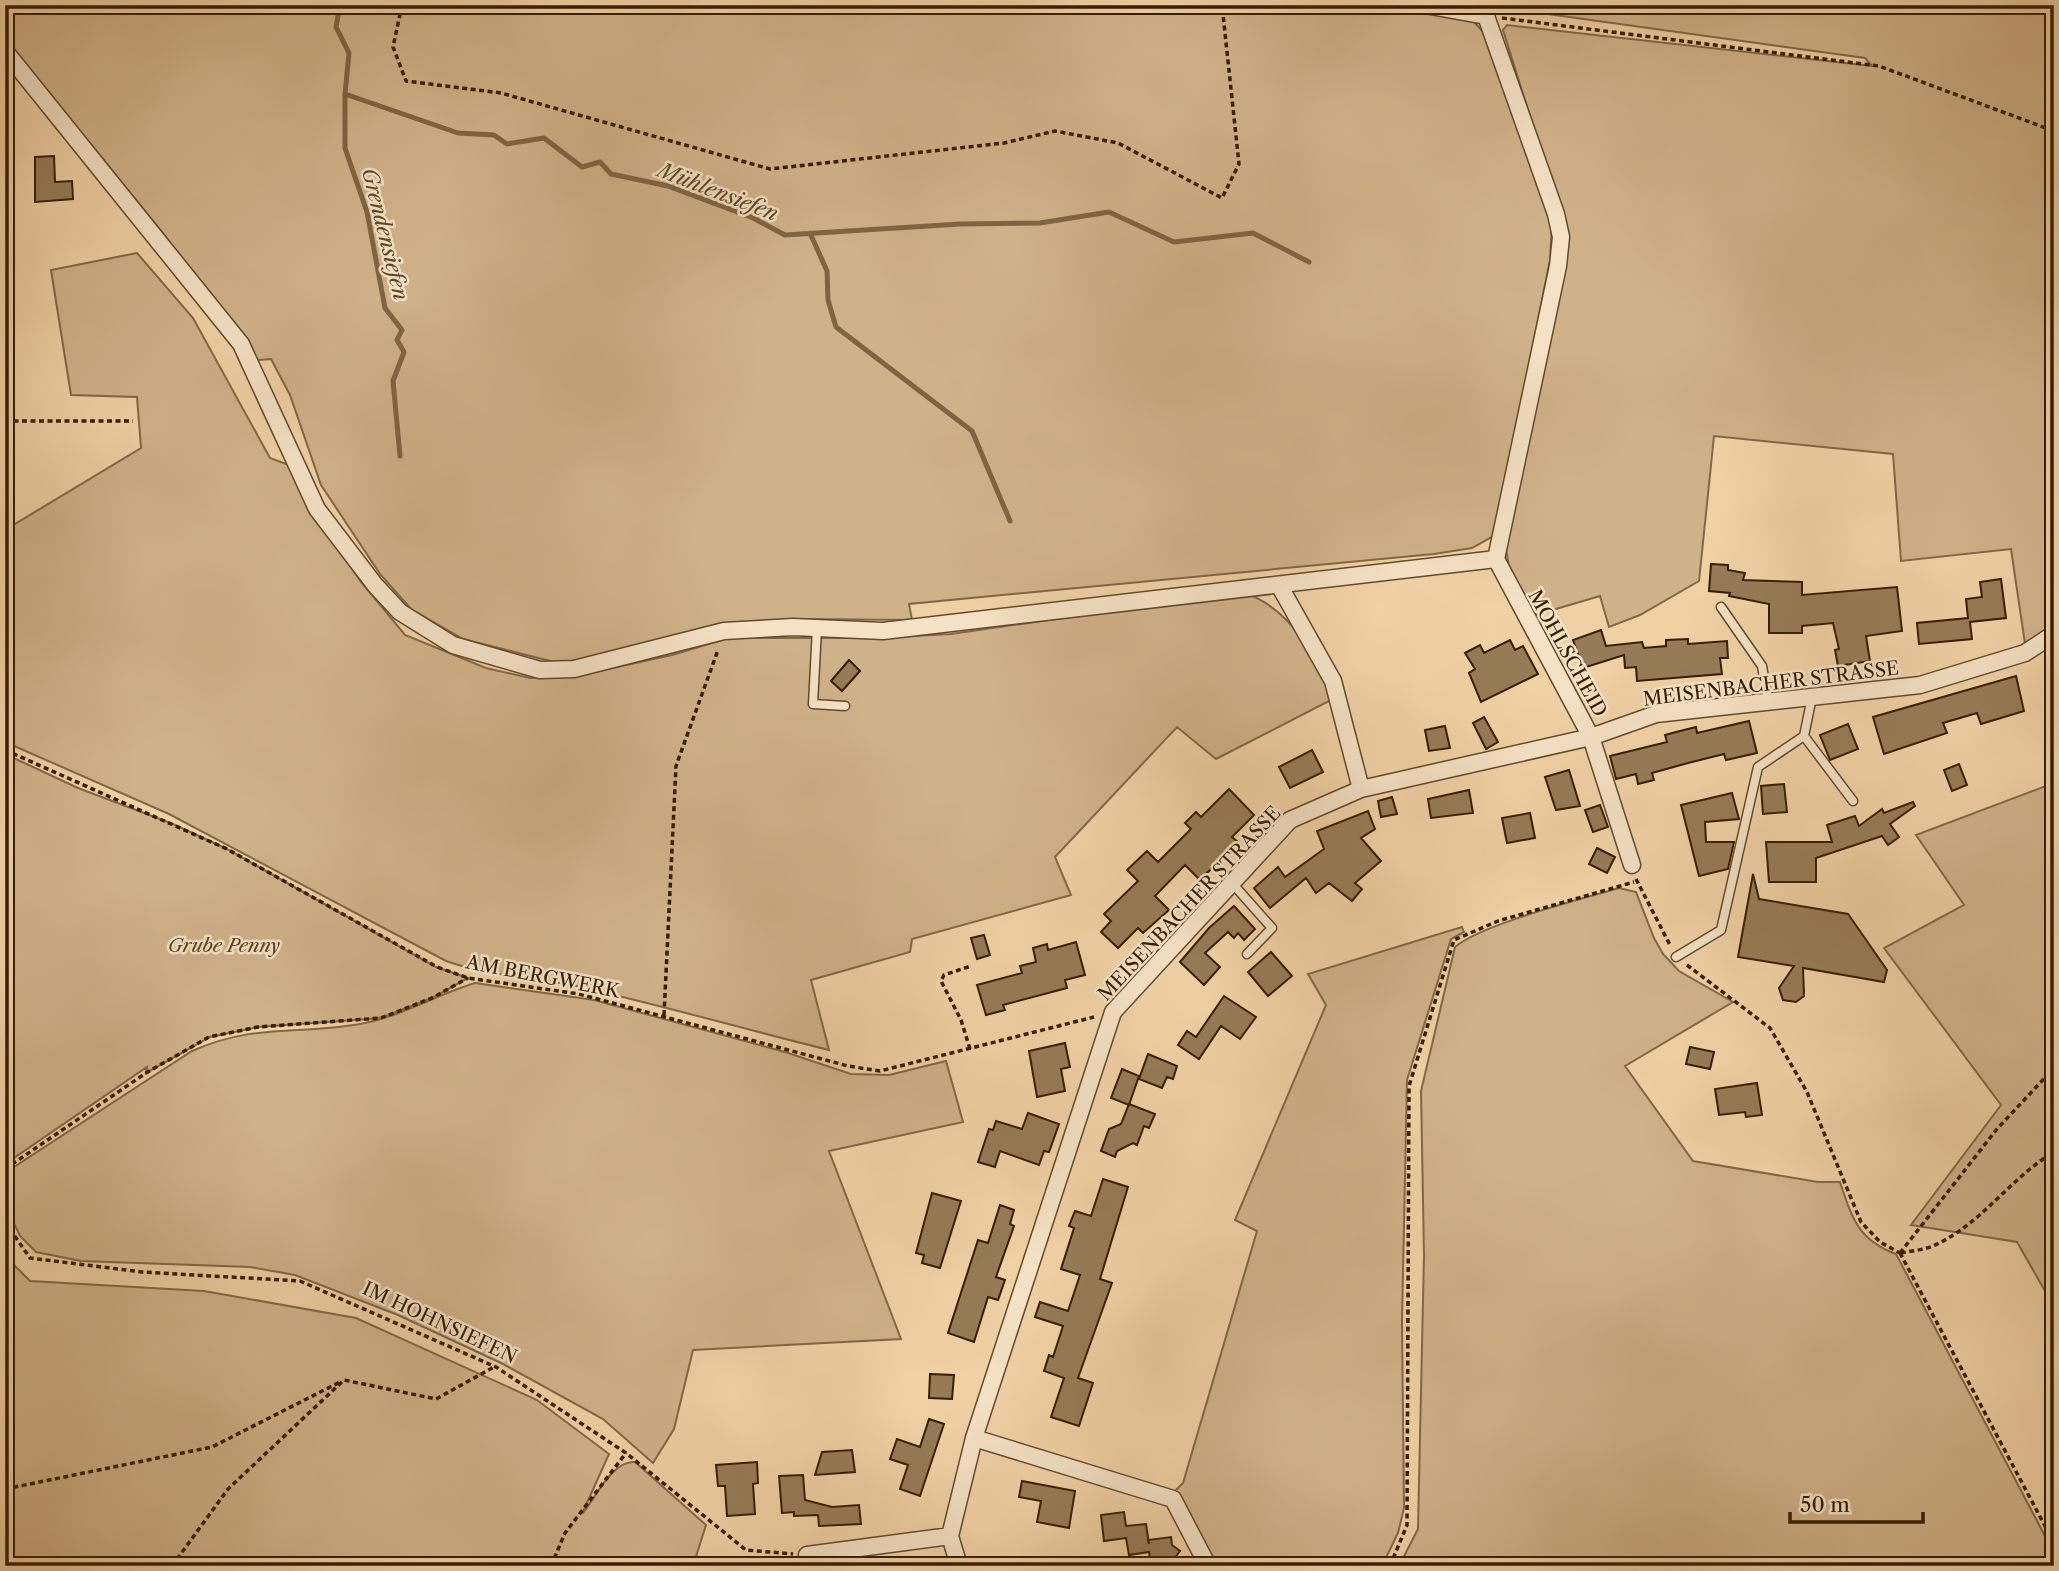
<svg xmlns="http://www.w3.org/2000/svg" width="2059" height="1571" font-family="'Libre Caslon Text',serif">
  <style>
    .green { fill: #d0b28a; stroke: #836845; stroke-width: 2 }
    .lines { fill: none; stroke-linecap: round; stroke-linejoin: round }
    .stream { stroke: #806442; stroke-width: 5 }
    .building { fill: #977b56; stroke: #361d00; stroke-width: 2 }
    .lane-casing { stroke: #644a2a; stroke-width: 11 }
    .street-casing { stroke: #644a2a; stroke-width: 19 }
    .path { stroke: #361d00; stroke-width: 3.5; stroke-dasharray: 5 3.5; stroke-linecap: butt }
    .lane { stroke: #f5e1c5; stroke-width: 8 }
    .street { stroke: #f5e1c5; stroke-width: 16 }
    .labels { text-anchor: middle; stroke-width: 5; stroke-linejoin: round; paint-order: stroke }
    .street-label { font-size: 19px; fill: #361d00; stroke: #f5e1c5 }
    .park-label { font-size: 19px; font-style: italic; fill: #5c4222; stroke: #f5e1c5 }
    .water-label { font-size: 21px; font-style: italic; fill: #614726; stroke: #f5e1c5 }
  </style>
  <rect width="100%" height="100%" fill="#f0d1a6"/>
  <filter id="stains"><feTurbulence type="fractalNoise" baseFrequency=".00286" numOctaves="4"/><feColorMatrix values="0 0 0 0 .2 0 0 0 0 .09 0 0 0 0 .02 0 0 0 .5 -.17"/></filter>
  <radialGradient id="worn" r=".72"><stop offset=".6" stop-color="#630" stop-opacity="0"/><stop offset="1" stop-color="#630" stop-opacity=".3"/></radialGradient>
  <path class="green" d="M5 5H1459L1485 34 1552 223 1550 260 1495 535 1472 548 1434 554 909 604 912 620 799 619 706 627 601 657 558 663 463 639 411 609 380 574 321 485 290 395 271 359 258 360 162 232 5 39Z
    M1483 5H2054V627L2025 644 2011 549 1901 561 1893 454 1714 436 1699 581 1640 615 1609 627 1600 596 1532 616 1512 584 1505 544 1564 226 1503 30 1507 25 1872 66 1865 58Z
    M137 253 193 318 270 458 289 465 313 511 361 582 405 635 486 668 530 678 576 676 672 655 729 638H874L951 634 1243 592C1289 608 1318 655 1331 700L1216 759 1177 727 1055 857 1071 895 912 939 910 952 811 980 829 1050C744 1029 661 1005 576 986 532 977 488 976 446 961L169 814 5 742V530L141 448 137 397 71 395 51 270Z
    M5 754 78 788 173 824 227 849 436 967 468 978 432 998 381 1018 258 1027 210 1037 146 1073 147 1067 5 1164Z
    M2054 783V1307L2017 1242 1911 1225 2001 1105 1884 948 1964 905 1916 835Z
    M1619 888 1636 892 1654 938 1663 954 1679 971 1733 1002 1625 1066 1693 1161 1818 1182H1840C1852 1218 1858 1240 1896 1254L2045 1536 2054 1523V1566H1399L1418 1529 1424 1255 1421 1091 1455 947C1482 924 1582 899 1619 888Z
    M1462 927 1464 932 1451 939 1407 1080 1402 1321 1404 1508 1398 1533 1382 1566H1216L1175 1491 1183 1483 1257 1231 1235 1220 1326 1005 1308 974Z
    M475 983 594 1000 785 1052 851 1074 889 1075 946 1061 963 1122 829 1151 901 1339 693 1350 674 1429 653 1463 603 1419 503 1364 398 1315 295 1275 250 1267 81 1261 36 1252 20 1236 10 1215 5 1200V1177L11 1169 192 1051C257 1022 301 1036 365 1023 404 1015 438 994 475 983Z
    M5 1256 30 1281 204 1291 356 1318 537 1400 609 1454 582 1514C595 1499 612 1460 635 1462L706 1525 693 1566H5Z"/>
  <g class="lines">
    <path class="stream" d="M340 5 336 27 349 53 345 94 458 133 494 135 507 144 544 138 582 167 600 162 611 174 668 186 753 218 785 235 960 224 1040 223 1109 212 1174 242 1253 233 1309 262
      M345 94V148L367 212 385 308 402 330 397 340 404 352 393 381 400 456
      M810 233 827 271 828 300 836 327 972 431 1010 521"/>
  </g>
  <path class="building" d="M54 156 55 182 72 181 73 199 35 202V157Z
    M1711 564 1728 565V570L1745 573 1743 580 1802 582V595L1897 587 1902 631 1866 636 1870 661 1838 666 1835 650 1839 649 1833 623 1802 626V633H1769V604L1729 596 1730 593 1709 591Z
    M2001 579 2006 618 1970 622 1972 639 1919 644 1917 623 1968 618 1966 599 1982 597 1980 582Z
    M1601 630 1606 646 1642 642 1644 648 1666 646V640L1688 639V644L1727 641 1728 658H1720L1722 674 1637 681 1636 667 1625 668 1624 655 1583 668 1573 640Z
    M1510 640 1515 650 1523 646 1538 674 1481 702 1469 673 1475 669 1465 653 1480 645 1484 653Z
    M849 660 860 671 842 691 831 681Z
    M2016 676 2024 711 1981 724 1977 713 1943 723 1947 733 1884 754 1873 717Z
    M1484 717 1498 742 1486 749 1473 723Z
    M1749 721 1757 753 1726 760 1724 754 1688 763 1652 773 1654 780 1638 784 1636 774 1616 779 1610 756 1667 742 1665 735 1680 731 1696 727 1697 733Z
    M1848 724 1858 749 1830 760 1820 735Z
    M1445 726 1450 748 1429 751 1425 730Z
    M1312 750 1323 772 1290 788 1279 767Z
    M1959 764 1967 785 1952 791 1944 770Z
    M1569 770 1580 806 1556 810 1545 777Z
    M1784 784 1787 812 1763 814 1761 786Z
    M1229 789 1254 815 1232 837 1238 842 1200 880 1185 865 1155 896 1169 910 1143 933 1138 928 1118 948 1101 932 1111 921 1104 914 1138 881 1127 870 1147 851 1158 862 1191 829 1185 823 1196 812 1201 817Z
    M1469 790 1473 813 1431 818 1428 799Z
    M1732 793 1739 819 1705 822 1706 842H1734L1728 869 1699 876 1681 805Z
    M1392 797 1397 814 1381 817 1378 801Z
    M1913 802 1915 806 1890 824 1899 837 1888 845 1882 836 1816 858V882H1769L1766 842H1832L1827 825 1855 816 1859 826 1882 809 1884 813Z
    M1600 805 1608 827 1593 832 1585 810Z
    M1368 811 1375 829 1361 838 1381 861 1355 883 1362 889 1352 901 1329 883 1316 893 1306 878 1270 908 1254 888 1278 867 1285 877 1324 849 1317 831Z
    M1530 813 1535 838 1507 843 1502 818Z
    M1597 848 1615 857 1607 873 1589 864Z
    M1753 874 1759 899 1848 914 1887 970 1884 982 1803 968 1804 996 1796 1002 1783 1000 1779 988 1794 966 1738 957Z
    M1234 906 1255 929 1244 940 1238 933 1234 938 1228 932 1205 953 1220 967 1204 985 1180 962 1209 928Z
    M984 935 990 955 977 959 971 938Z
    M1076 942 1085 975 1065 980 1067 988 1003 1005 1005 1010 986 1015 977 985 1022 973 1020 966 1036 962 1033 948 1047 944 1048 950Z
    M1271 952 1292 976 1268 996 1248 972Z
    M1224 996 1256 1017 1240 1039 1221 1026 1199 1059 1178 1045 1187 1031 1196 1037Z
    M1065 1043 1070 1067 1061 1069 1065 1091 1037 1097 1029 1051Z
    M1690 1047 1714 1052 1710 1069 1686 1064Z
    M1148 1054 1177 1066 1173 1079 1167 1077 1162 1088 1139 1079Z
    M1122 1069 1139 1076 1129 1105 1111 1098Z
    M1757 1083 1762 1115 1746 1117 1745 1112 1719 1115 1715 1089Z
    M1129 1104 1155 1114 1149 1128 1144 1126 1137 1145 1133 1143 1117 1151 1115 1157 1101 1151 1109 1129 1121 1124Z
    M1028 1113 1059 1124 1049 1152 1044 1151 1039 1165 1000 1151 995 1167 978 1162 989 1129 993 1130 996 1121 1022 1129Z
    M1103 1179 1128 1187 1100 1279 1112 1283 1078 1378 1093 1383 1079 1426 1051 1417 1064 1378 1044 1371 1049 1355 1053 1357 1063 1326 1035 1317 1040 1302 1068 1311 1080 1275 1061 1269 1074 1228 1069 1226 1075 1211 1091 1216Z
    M932 1193 961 1201 940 1268 922 1263 924 1255 916 1253Z
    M1000 1205 1014 1210 1010 1224 1014 1226 996 1277 1005 1280 998 1300 988 1297 974 1342 948 1333 978 1240 988 1243Z
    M930 1374 954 1375 952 1399 929 1398Z
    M929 1419 944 1424 920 1496 900 1489 908 1465 890 1459 897 1439 920 1447Z
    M852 1450 855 1472 815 1475 822 1452Z
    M757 1462 758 1483 753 1484 755 1514 727 1516 725 1486H718L716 1465Z
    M803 1475 805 1500 832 1507 859 1505 861 1524 819 1526 818 1515 794 1516V1512L782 1513 779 1476Z
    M1022 1481 1075 1491 1069 1528 1037 1522 1041 1501 1019 1497Z
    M1124 1512 1126 1526 1146 1524 1149 1544 1148 1540 1171 1537 1172 1545 1180 1551 1174 1559 1175 1566H1151L1149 1552 1129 1555 1126 1538 1104 1541 1101 1515Z"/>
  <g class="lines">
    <defs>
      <path id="lane" d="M1721 607 1762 666 1768 700
        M817 628 813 704 845 706
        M1804 736 1853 801
        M1232 883 1272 928 1247 954
        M1676 957 1721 930 1758 767 1804 736 1812 697"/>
      <path id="street" d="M1425 5 1486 16 1556 214 1561 237 1558 266 1496 559 1591 737 1632 865
        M5 51 241 344 317 509 375 585 400 612 453 645 540 670 574 669 724 631 793 627 883 631 1496 559
        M1279 585 1333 681 1361 789
        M974 1438 1173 1499 1208 1566
        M807 1555 950 1536
        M959 1566 950 1536 974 1438 1113 1012 1290 820 1361 789 1591 737 1656 714 1920 685 2025 653 2054 634"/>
    </defs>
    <use href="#lane" class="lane-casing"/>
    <use href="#street" class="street-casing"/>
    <path class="path" d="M402 5 393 47 406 81 501 93 770 169 1004 143 1055 131 1118 143 1222 198 1239 164 1222 5
      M1502 18 1879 66 2054 131
      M2049 129 2054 141
      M5 421H133
      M5 750 227 849 437 967 468 978 579 994 848 1066 880 1071 1094 1017
      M1636 879 1671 947
      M1687 965 1770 1028 1807 1092 1861 1222 1880 1242 1900 1253
      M664 1015 676 766 718 650
      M970 1049 961 1020 941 981 944 975 971 966
      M5 1169 146 1073 209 1037 258 1027 381 1018 432 998 468 978
      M5 1222 30 1258 142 1272 300 1281 496 1367 626 1453 746 1550 793 1554
      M1900 1253 2054 1543
      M1900 1253 1997 1129 2054 1068
      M1901 1253C1911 1251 1923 1250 1933 1246 1981 1225 2010 1178 2054 1152
      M5 1489 212 1447 340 1382
      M172 1566 228 1489 344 1380 436 1399 494 1367
      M551 1566 565 1533 626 1453
      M1390 1566 1407 1525 1409 1086 1454 940 1498 921 1634 882"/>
    <use href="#lane" class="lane"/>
    <use href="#street" class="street"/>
  </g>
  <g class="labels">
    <g class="street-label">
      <text transform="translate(1568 653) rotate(61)" y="7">MOHLSCHEID</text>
      <text transform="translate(1771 683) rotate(-7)" y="7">MEISENBACHER STRASSE</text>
      <text transform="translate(1189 903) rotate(-47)" y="7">MEISENBACHER STRASSE</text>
      <text transform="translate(543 976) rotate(11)" y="7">AM BERGWERK</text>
      <text transform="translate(440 1322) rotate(25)" y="7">IM HOHNSIEFEN</text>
    </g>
    <g class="park-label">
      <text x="224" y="952">Grube Penny</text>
    </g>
    <g class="water-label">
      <text transform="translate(718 192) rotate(21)" y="7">Mühlensiefen</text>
      <text transform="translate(385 234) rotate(76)" y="7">Grendensiefen</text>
    </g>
  </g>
  <rect width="2059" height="1571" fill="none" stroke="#f0d1a6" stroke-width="28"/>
  <rect x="7" y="7" width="2045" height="1557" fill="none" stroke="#361d00" stroke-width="3.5"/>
  <rect x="14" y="14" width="2031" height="1543" fill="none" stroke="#361d00" stroke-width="2"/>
  <path d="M1790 1512v10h133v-10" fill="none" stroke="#361d00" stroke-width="3.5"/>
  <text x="1800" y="1512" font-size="21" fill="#361d00" stroke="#f5e1c5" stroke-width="5" paint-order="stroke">50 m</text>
  <rect width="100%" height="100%" filter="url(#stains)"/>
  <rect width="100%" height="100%" fill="url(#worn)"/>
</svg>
